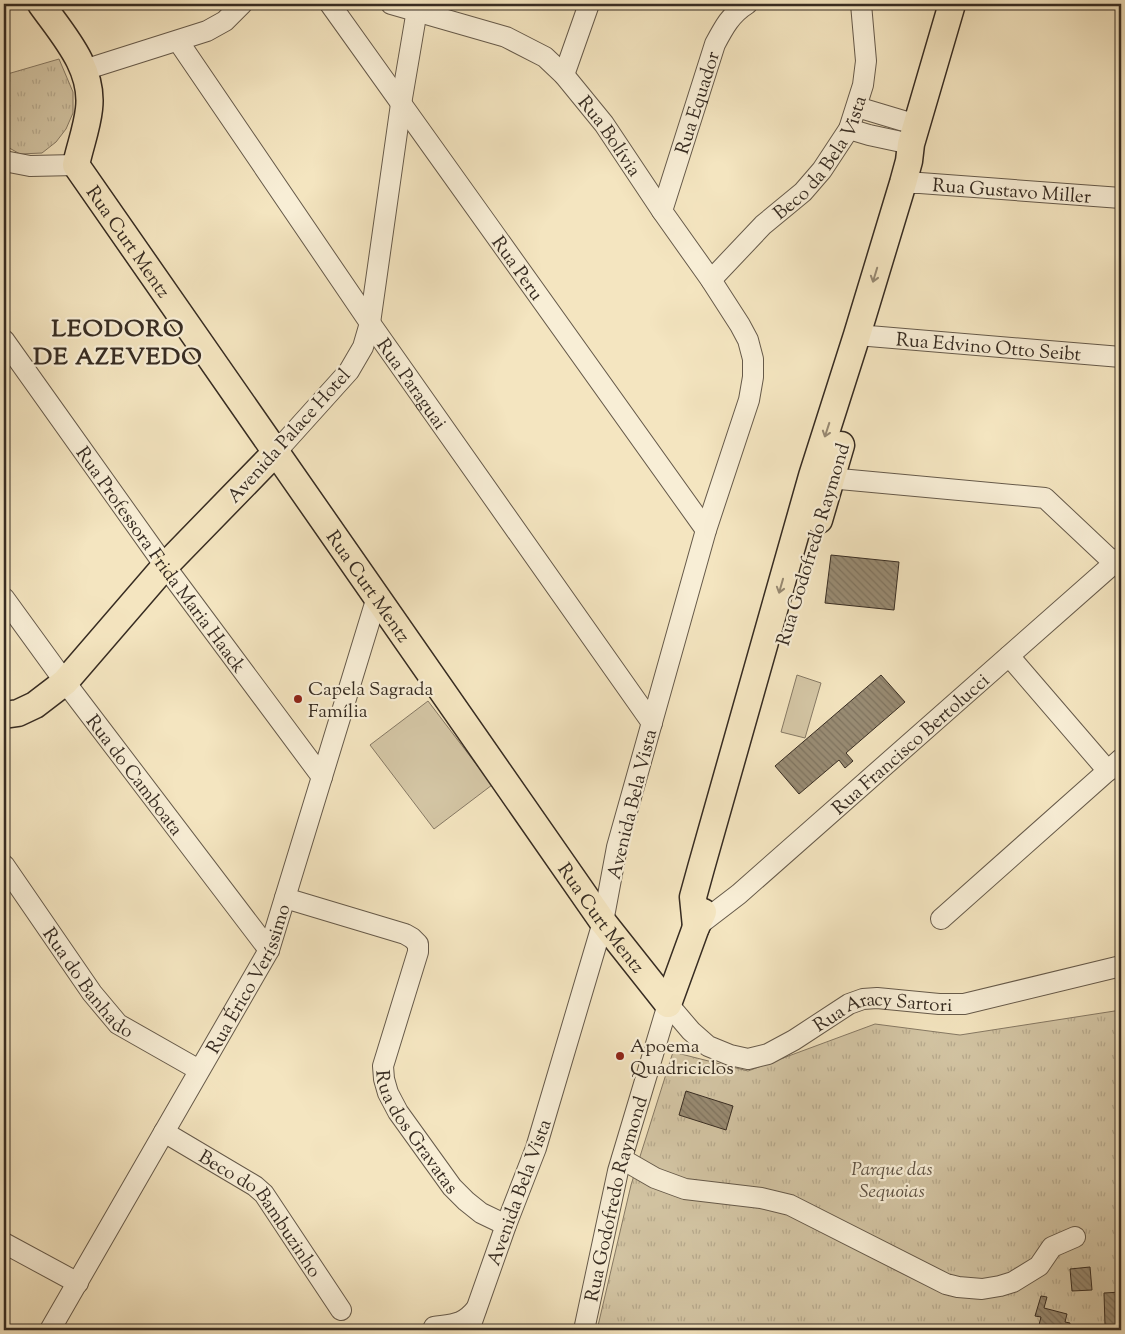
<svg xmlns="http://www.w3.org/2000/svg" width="1125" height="1334" font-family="'Sorts Mill Goudy',serif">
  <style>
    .park { fill: url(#park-tufts); stroke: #867964 }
    .pitch { fill: #d4c6a5; stroke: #867964 }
    .building { fill: url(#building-back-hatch); stroke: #372c22 }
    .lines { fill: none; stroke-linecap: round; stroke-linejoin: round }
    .minor-casing { stroke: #665a4a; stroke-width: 22 }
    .major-casing { stroke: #372c22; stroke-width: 29 }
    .minor { stroke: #f8eed6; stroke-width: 20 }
    .major { stroke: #f4e5c0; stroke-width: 26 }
    .oneway { stroke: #968871 }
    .poi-dot { fill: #8f2418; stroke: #f8eed6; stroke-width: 2 }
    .labels { text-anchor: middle; stroke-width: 4.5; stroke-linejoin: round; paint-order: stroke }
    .street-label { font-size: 19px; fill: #372c22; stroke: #f8eed6 }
    .poi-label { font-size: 19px; fill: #372c22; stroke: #f8eed6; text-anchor: start }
    .park-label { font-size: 19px; font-style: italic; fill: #5e5243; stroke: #f8eed6 }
    .district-label { font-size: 24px; font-weight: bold; letter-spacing: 1px; fill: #372c22; stroke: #f8eed6 }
  </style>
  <defs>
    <pattern id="park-tufts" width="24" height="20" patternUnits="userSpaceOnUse" patternTransform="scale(1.25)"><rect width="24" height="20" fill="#d4c6a5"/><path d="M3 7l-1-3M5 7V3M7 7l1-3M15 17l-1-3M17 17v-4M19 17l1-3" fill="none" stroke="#b7aa8e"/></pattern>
    <pattern id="building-back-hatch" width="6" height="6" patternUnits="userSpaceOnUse" patternTransform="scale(1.25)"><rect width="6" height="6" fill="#998c74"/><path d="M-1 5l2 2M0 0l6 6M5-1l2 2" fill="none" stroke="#7e735f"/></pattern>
  </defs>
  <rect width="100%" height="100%" fill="#f4e5c0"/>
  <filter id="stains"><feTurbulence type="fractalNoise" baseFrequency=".004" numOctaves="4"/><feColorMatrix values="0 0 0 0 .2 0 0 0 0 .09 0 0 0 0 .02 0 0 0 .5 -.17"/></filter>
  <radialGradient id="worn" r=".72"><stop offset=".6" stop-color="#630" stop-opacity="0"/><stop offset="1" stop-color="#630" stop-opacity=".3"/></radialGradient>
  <path class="park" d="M59 59 73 92V113L66 129 56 142 42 153 20 154 4 145V75Z
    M1121 1010V1330H597L631 1185 673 1052 748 1071 875 1024 960 1035Z"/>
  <path class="pitch" d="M797 675 821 683 805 738 781 732Z
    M428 701 492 785 434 829 370 745Z"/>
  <path class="building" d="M831 555 899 562 894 610 825 603Z
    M881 675 905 702 846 753 853 761 845 768 839 760 799 794 775 766Z
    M686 1091 733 1106 726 1130 679 1115Z
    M1090 1267 1092 1290 1072 1291 1070 1269Z
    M1121 1292V1325H1105L1104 1293Z
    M1041 1296 1047 1297 1044 1308 1067 1314 1065 1322 1070 1323 1069 1330H1052L1051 1328 1039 1325 1041 1317 1035 1316Z"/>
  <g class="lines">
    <defs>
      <g id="minor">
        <path id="s1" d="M330 4 706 530"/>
        <path id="s2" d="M391 4 506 37 545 57 564 75 604 124 662 211 711 280 740 325 748 340 753 359V377L749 400 706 530 617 847 603 922 536 1148 506 1225 469 1330"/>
        <path id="s3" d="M178 41 370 323 652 723"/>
        <path d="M84 70 207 31 225 21 242 4"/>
        <path d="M564 75 589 4"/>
        <path d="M857 107 917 125"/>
        <path d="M849 129 869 135 911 144"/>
        <path d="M4 161 30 166 76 165"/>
        <path id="s4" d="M903 183H920L1121 198"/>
        <path id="s5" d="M662 211 715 44C724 27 731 14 747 4"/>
        <path id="s6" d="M711 280 763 225 803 192 822 170 849 129 863 85 866 61 861 4"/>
        <path id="s7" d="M857 335 1121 357"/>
        <path id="s8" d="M4 340 165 566 322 777"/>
        <path d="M276 452 349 371 363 347 370 323 401 104 418 4"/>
        <path d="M818 477 1045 498 1114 563"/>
        <path id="s9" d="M4 598 65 682 269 950"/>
        <path d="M1009 656 1108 771"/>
        <path id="s10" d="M4 865 92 993 118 1024 199 1070"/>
        <path id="s11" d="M285 898 405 934 412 938 418 944V952L383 1066 384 1079 388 1093 398 1112 452 1187 466 1201 481 1213 506 1225"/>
        <path d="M941 919 1121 759"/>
        <path id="s12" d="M696 927 739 894 1121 557"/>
        <path id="s13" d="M668 1004 691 1031 708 1046 730 1055 748 1059 768 1054 794 1040 849 1004 863 999 877 998 939 1004H964L1121 966"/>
        <path id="s14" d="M164 1132 255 1186 264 1194 341 1310"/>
        <path d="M622 1159 655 1178 685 1189 761 1198 790 1205 946 1284 958 1287 982 1289 1000 1286 1013 1282 1039 1266 1052 1247 1075 1237"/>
        <path d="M4 1243 78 1283"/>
        <path d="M434 1327C454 1324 463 1325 476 1309"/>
        <path id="s15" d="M50 1330 269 950 377 597"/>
        <path id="s16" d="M584 1330 618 1171 668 1004"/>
      </g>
      <g id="major">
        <path id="s17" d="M41 4C63 35 94 68 89 109 87 128 80 146 76 165L603 922 668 1004"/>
        <path d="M819 520 841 445"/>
        <path d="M4 715 18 713 35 705 65 682 165 566 276 452"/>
        <path d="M696 927 693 897 701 868 812 476 857 335 903 183 909 161 911 144 952 4"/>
        <path d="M668 1004 696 927 703 912"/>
      </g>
    </defs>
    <use href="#minor" class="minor-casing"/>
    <use href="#major" class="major-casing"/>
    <use href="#minor" class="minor"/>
    <use href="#major" class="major"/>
  </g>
  <defs><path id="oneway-shaft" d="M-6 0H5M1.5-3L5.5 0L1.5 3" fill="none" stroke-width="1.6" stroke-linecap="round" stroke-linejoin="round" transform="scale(1.25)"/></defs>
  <g class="oneway">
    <use href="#oneway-shaft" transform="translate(875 275) rotate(107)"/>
    <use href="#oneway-shaft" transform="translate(827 430) rotate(108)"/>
    <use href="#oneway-shaft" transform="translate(781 586) rotate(106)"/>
  </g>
  <g class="poi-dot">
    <circle cx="298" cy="699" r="5"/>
    <circle cx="620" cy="1056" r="5"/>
  </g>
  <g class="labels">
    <g class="street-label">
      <text dy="7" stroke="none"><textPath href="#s5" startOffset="114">Rua Equador</textPath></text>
      <text dy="7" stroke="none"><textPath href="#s2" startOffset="266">Rua Bolívia</textPath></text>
      <text dy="7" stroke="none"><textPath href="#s6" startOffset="166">Beco da Bela Vista</textPath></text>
      <text dy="7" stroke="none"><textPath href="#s4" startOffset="109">Rua Gustavo Miller</textPath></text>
      <text dy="7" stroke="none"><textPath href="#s17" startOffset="269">Rua Curt Mentz</textPath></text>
      <text dy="7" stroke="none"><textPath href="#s1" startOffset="324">Rua Peru</textPath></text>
      <text dy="7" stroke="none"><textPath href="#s7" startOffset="132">Rua Edvino Otto Seibt</textPath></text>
      <text dy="7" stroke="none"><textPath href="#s3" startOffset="415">Rua Paraguai</textPath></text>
      <text transform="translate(288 435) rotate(-48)" y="7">Avenida Palace Hotel</text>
      <text transform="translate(812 544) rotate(-73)" y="7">Rua Godofredo Raymond</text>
      <text dy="7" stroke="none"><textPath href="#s8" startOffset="270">Rua Professora Frida Maria Haack</textPath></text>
      <text dy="7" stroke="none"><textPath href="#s17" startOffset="689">Rua Curt Mentz</textPath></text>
      <text dy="7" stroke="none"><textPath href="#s12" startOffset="282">Rua Francisco Bertolucci</textPath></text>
      <text dy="7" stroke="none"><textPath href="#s9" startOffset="220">Rua do Camboata</textPath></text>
      <text transform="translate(631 804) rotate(-76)" y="7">Avenida Bela Vista</text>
      <text dy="7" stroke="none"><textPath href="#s17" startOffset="1094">Rua Curt Mentz</textPath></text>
      <text dy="7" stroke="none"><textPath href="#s15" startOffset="404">Rua Érico Veríssimo</textPath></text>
      <text dy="7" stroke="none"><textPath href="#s10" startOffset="145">Rua do Banhado</textPath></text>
      <text dy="7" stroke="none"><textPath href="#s13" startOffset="248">Rua Aracy Sartori</textPath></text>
      <text dy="7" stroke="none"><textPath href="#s11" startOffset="344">Rua dos Gravatas</textPath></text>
      <text transform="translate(518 1192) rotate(-70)" y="7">Avenida Bela Vista</text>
      <text dy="7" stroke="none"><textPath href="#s16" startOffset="135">Rua Godofredo Raymond</textPath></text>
      <text dy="7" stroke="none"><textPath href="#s14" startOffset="129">Beco do Bambuzinho</textPath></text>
    </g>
    <g class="poi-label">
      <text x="308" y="695">Capela Sagrada<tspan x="308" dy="22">Família</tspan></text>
      <text x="630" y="1052">Apoema<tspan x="630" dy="22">Quadriciclos</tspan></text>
    </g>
    <g class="park-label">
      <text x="892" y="1175">Parque das<tspan x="892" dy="22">Sequoias</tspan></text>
    </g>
    <g class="district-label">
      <text x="118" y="336">LEODORO<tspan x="118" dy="28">DE AZEVEDO</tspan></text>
    </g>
  </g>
  <rect width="1125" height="1334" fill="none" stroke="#f4e5c0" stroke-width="20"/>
  <rect x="5" y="5" width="1115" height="1324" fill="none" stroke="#372c22" stroke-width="2.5"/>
  <rect x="10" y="10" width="1105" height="1314" fill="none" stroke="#372c22"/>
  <rect width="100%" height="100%" filter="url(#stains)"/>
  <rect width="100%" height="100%" fill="url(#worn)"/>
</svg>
